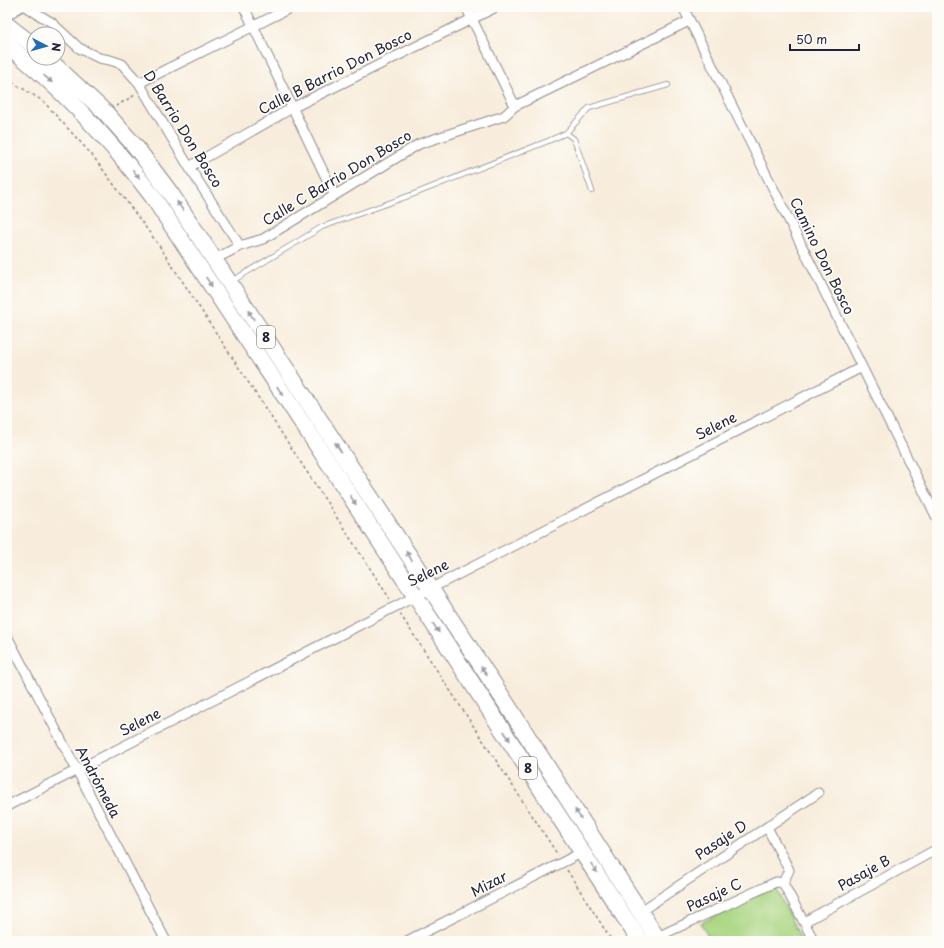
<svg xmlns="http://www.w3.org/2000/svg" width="944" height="948" font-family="'Playpen Sans',sans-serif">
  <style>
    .pitch { fill: #aad682; stroke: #667c5e }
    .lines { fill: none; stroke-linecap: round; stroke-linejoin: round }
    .lane-casing { stroke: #8d888c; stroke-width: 6 }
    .street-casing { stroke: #8d888c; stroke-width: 11 }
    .highway-casing { stroke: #8d888c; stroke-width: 18 }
    .path { stroke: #8d888c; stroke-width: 1.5; stroke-dasharray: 3 3; stroke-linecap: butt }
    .lane { stroke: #fff; stroke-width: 4.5 }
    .street { stroke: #fff; stroke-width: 9 }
    .highway { stroke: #fff; stroke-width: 16 }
    .oneway { fill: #9c9ca7 }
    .labels { text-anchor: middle; stroke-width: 3.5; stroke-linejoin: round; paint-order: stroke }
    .shield { fill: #fdfcf7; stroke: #646373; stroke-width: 1 }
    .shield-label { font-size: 13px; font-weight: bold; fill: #22223b }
    .street-label { font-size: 14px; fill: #22223b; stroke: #fdfcf7 }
  </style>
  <rect width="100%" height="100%" fill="#fdfcf7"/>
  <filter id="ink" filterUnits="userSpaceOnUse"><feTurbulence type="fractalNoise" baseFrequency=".025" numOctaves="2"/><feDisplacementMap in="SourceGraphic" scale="8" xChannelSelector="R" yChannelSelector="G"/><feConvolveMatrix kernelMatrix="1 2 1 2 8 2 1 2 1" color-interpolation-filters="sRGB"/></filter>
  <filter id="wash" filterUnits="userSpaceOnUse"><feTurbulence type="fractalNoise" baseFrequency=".012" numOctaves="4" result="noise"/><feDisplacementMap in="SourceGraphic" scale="16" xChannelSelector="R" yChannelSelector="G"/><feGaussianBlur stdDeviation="0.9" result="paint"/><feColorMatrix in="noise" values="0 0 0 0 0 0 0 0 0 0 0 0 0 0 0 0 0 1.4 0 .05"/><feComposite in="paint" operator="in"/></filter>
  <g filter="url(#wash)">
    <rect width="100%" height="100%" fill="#f8eddc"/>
    <path class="pitch" d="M775 886 802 941H710L701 923Z"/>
  </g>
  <g filter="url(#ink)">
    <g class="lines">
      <defs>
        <path id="lane" d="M566 133 574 139 592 191
          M232 281 322 227 414 194 548 141 566 133 589 108 668 85"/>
        <path id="street" d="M26 7 51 22 79 48 99 58 110 60 122 64 139 83 189 167 240 246
          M244 7 334 194
          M466 7 515 106
          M683 7 937 518
          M7 15 20 7
          M139 83 292 7
          M189 167 292 108 496 7
          M215 259 240 246 263 239 419 144 504 116 515 106 689 21
          M7 636 166 941
          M7 806 862 367
          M767 827 789 870 783 883 814 941
          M641 911 818 793
          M804 922 937 849
          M657 937 776 882 783 883
          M407 941 583 852"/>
        <path id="highway" d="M7 25 34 46
          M7 45C63 89 111 141 153 197L332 468 640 941
          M47 58 105 112 135 146 171 194 506 703 659 941"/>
      </defs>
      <use href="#lane" class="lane-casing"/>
      <use href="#street" class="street-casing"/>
      <use href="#highway" class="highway-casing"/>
      <path class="path" d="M7 79 43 101 92 155 158 244 390 599
        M116 106 135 95
        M400 614 558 855
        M567 870 612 941"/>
      <use href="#lane" class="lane"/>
      <use href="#street" class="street"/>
      <use href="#highway" class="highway"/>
    </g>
    <defs><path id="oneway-solid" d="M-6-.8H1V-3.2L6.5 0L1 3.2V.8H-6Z"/></defs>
    <g class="oneway">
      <use href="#oneway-solid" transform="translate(48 79) rotate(41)"/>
      <use href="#oneway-solid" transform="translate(136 174) rotate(53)"/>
      <use href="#oneway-solid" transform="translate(180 206) rotate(-124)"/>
      <use href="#oneway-solid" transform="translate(209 282) rotate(57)"/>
      <use href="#oneway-solid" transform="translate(251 315) rotate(-123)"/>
      <use href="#oneway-solid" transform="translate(280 391) rotate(57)"/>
      <use href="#oneway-solid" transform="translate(338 447) rotate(-123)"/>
      <use href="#oneway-solid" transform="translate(353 500) rotate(57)"/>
      <use href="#oneway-solid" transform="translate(409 556) rotate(-123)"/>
      <use href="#oneway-solid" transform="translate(436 628) rotate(57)"/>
      <use href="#oneway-solid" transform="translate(484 671) rotate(-124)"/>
      <use href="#oneway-solid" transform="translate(507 736) rotate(57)"/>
      <use href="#oneway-solid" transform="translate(578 814) rotate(-123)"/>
      <use href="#oneway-solid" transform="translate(594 868) rotate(57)"/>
    </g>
  </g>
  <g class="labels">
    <g class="shield">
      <rect x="257" y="326" width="18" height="22" rx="3"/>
      <rect x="519" y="757" width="18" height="22" rx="3"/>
    </g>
    <g class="shield-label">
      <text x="266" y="342">8</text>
      <text x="528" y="773">8</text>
    </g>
    <g class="street-label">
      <text transform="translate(335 72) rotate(-27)" y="5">Calle B Barrio Don Bosco</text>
      <text transform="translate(183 129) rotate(58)" y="5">D Barrio Don Bosco</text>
      <text transform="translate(337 178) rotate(-31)" y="5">Calle C Barrio Don Bosco</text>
      <text transform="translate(822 256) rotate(64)" y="5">Camino Don Bosco</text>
      <text transform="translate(716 426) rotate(-27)" y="5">Selene</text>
      <text transform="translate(428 573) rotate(-26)" y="5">Selene</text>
      <text transform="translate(140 722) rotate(-27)" y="5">Selene</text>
      <text transform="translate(98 782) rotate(62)" y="5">Andrómeda</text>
      <text transform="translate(721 840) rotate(-34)" y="5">Pasaje D</text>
      <text transform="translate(864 873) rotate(-29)" y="5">Pasaje B</text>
      <text transform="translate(489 884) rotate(-27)" y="5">Mizar</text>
      <text transform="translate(714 895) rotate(-25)" y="5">Pasaje C</text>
    </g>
  </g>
  <rect width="944" height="948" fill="none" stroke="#fdfcf7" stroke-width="24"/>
  <g transform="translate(46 46) rotate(96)"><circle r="19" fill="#fdfcf7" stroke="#a5a5ac"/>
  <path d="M0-3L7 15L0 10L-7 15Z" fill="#1f6fb2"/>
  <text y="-6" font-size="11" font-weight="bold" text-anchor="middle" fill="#22223b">N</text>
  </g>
  <path d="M790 44v6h69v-6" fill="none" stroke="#22223b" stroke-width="2"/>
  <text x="796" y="44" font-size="12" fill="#22223b" stroke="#fdfcf7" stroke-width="3" paint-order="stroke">50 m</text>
</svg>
